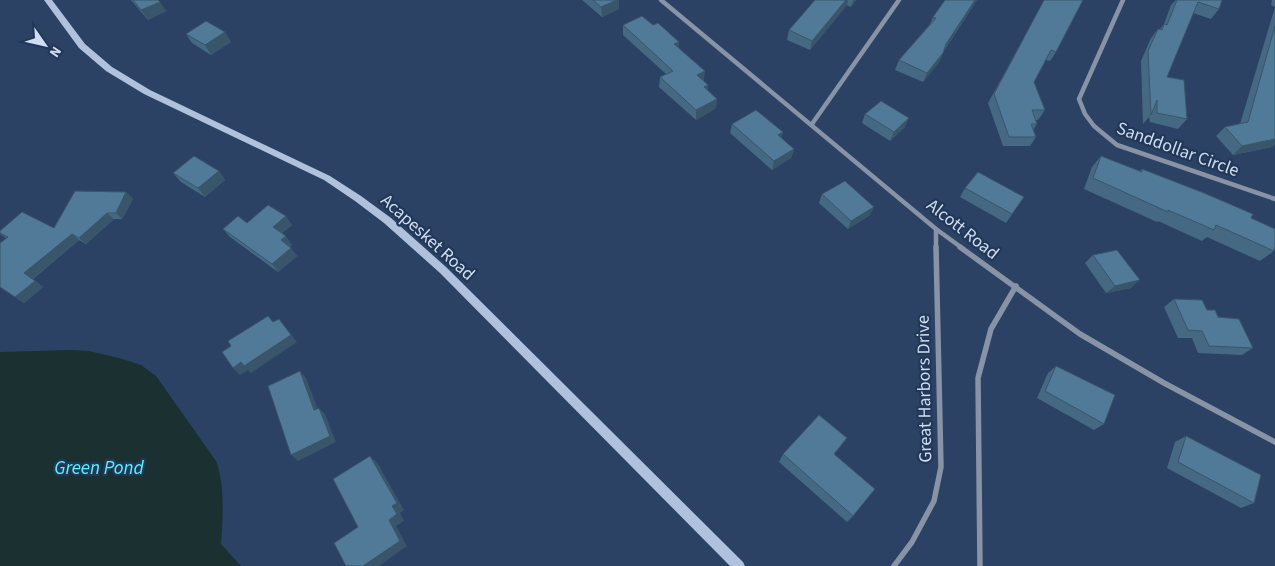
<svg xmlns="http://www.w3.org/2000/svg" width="1275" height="566" font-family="'Source Sans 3',sans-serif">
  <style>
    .water { fill: #1b3030 }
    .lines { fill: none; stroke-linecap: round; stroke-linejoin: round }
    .minor-far1 { stroke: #8893a5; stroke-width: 4.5 }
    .minor { stroke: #8893a5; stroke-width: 5.5 }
    .secondary { fill: #afc1dd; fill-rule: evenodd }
    .wall { fill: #456982 }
    .shaded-wall { fill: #38556a }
    .building { fill: #507a97; stroke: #38556a }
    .labels { text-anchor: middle; stroke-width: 4.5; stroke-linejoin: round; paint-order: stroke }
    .street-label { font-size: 18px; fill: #d0ddf2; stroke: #223859 }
    .water-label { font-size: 19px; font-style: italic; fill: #54f7fd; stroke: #223859 }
  </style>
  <rect width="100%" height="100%" fill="#2c4264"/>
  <path class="water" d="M70 350 89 351 119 358 141 365 156 376 216 461C225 484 223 519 221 544L241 566H0V352Z"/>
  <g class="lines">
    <path class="minor-far1" d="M661 0 936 229 962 248
      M1123 0 1079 99 1085 114 1094 126 1117 145 1275 199
      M812 124 899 0
      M936 229V248"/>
    <path class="minor" d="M960 247 1080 334 1164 383 1275 442
      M894 566 912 542 934 501 941 467 936 247
      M980 566 978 378 991 329 1016 286"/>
    <path class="secondary" d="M44 0H52L85 44 112 67 150 90 330 176 361 196 391 218 446 267 743 562 745 566H730L440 273 384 223 355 201 324 180 144 94 106 71 79 48Z"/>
  </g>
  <path class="wall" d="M131 0H158L166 11 148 20Z
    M582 0H619V9L602 17Z
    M815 0H856L851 7 847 5 810 50 787 40 789 30Z
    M977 0 944 51 939 62 923 82 895 70 899 60 930 24 933 17Z
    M1176 0H1222L1219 9 1211 19 1193 13 1167 77 1187 119 1178 129 1150 122 1149 117 1143 124 1141 61 1151 38 1158 29H1160L1164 24 1171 5Z
    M1272 0H1275V144L1272 147 1233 155 1216 136 1225 127 1240 124 1275 7 1271 5Z
    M1043 3 1056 52 1050 61 1046 60 1034 82 1045 110 1038 120H1036L1037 124 1033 130 1036 137 1030 146H1003L988 103Z
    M623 25 679 48 704 80 703 81 708 85V91L716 108 696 120 659 87 660 77 666 74 623 35Z
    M225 32 231 42 211 55 192 43 186 34Z
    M865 114 905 127 890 141 862 123Z
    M732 124 783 132 781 138 794 149 791 158 772 170 730 133Z
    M1101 156 1140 171 1142 169 1251 218 1274 251 1260 261 1207 237 1202 241 1158 221 1157 222 1084 189 1092 167Z
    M219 171 225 180 205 197 181 182 173 173Z
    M965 188 1024 197 1006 223 960 197Z
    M126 192 133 199 122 219H114L86 244 79 240 33 279 43 287 24 303 0 287 6 238 0 234 54 228Z
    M822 194 870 215 848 229 819 203Z
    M247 223 292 225 282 233 292 245 290 247 297 256 278 272 230 237 223 229Z
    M1093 255 1131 288 1106 293 1085 263Z
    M1174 299 1207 310 1218 317 1253 348 1242 355 1198 353 1192 338H1178L1164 307Z
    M1056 366 1104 424 1094 430 1037 398 1048 373Z
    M1186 436 1254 503 1241 508 1167 468 1175 442Z
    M841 446 834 454 853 516 847 522 779 462 783 454Z"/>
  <path class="shaded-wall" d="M617 0H619V9L602 17 601 7Z
    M846 0H848L847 5 810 50 812 41Z
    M853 0H856L851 7Z
    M975 0H977L942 53 946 44Z
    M160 2 166 11 148 20 141 10Z
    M225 32 231 42 211 55 205 45Z
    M679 42V51L674 44Z
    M943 53 939 62 923 82 927 73Z
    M705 71 704 80 696 85 697 75Z
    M708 85 707 95 704 87Z
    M717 99 716 108 696 120V110Z
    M909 118 905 127 890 141 894 132Z
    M783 132 780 141 778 135Z
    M1275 139V144L1272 147 1233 155 1242 146Z
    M794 149 791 158 772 170 774 161Z
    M219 171 225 180 205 197 198 188Z
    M126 192 133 199 122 219 116 213Z
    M874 207 870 215 848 229 851 221Z
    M107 213 114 219 86 244 79 238Z
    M286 216 292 225 279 235 273 227Z
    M72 234 79 240 32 279 24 273Z
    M286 236 292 245 287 249 281 240Z
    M291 248 297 256 278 272 272 264Z
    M1140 280 1131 288 1106 293 1115 286Z
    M35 281 43 287 24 303 15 297Z
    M279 319 297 342 251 373 248 370 240 375 233 368Z
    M300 371 306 378 321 417 314 410Z
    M319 408 325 414 336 442 298 461 291 455Z
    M370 456 378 464 404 510 400 513 404 521 396 526 407 546 379 566H363L389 520Z"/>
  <path class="building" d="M133 0H158L160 2 141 10Z
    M593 0H617L601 7Z
    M815 0H846L812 41 789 30Z
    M945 0H975L946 44 943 53 927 73 899 60 936 18 933 17Z
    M1044 0H1083L1056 52 1051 50 1034 82 1045 110H1032L1037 124H1031L1036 137H1009L994 94Z
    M1177 0H1222L1219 9 1198 2 1167 77 1184 80 1187 119 1157 113V100L1151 115 1148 51 1158 29 1162 30 1164 24 1167 25Z
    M642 16 653 25 658 23 679 42 674 44 705 71 697 75 708 85 704 87 717 99 696 110 660 77 673 71 623 25Z
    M206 21 225 32 205 45 186 34Z
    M1275 26V139L1242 146 1225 127 1248 122Z
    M881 101 909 118 894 132 865 114Z
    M756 110 783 132 778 135 794 149 774 161 732 124Z
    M194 156 219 171 198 188 173 173Z
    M1101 156 1142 172V169L1204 193 1253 214 1251 218 1275 229V247L1274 251 1216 225 1214 230 1168 210V212L1093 178Z
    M978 172 1024 197 1012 214 965 188Z
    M845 181 874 207 851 221 822 194Z
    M75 191 126 192 116 213H107L79 238 72 234 24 273 35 281 15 297 0 287V243L8 237 0 233V231L22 212 54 228Z
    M268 205 286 216 273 227 286 236 281 240 291 248 272 264 223 229 238 216 247 223Z
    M1117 250 1140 280 1115 286 1093 255Z
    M1174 299 1202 300 1207 310H1215L1218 317 1239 319 1253 348 1209 346 1202 331 1188 330Z
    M268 316 273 322 279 319 291 335 244 366 241 362 233 368 222 352 231 346 228 341Z
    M1056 366 1115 395 1104 424 1045 391Z
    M300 371 314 410 319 408 330 436 291 455 268 386Z
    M819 415 847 438 834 454 875 489 853 516 783 454Z
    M1186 436 1261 475 1254 503 1178 462Z
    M370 456 397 503 392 506 397 514 389 520 400 541 363 566H346L334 543 358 527 333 479Z"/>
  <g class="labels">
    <g class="street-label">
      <text transform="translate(1178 149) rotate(20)" y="6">Sanddollar Circle</text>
      <text transform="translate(963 229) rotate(38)" y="6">Alcott Road</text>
      <text transform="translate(428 237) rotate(42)" y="6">Acapesket Road</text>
      <text transform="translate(924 389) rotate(-91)" y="6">Great Harbors Drive</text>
    </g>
    <g class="water-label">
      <text x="99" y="474">Green Pond</text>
    </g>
  </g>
  <g transform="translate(45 45) rotate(124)" stroke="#223859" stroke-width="4" paint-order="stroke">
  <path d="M0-4L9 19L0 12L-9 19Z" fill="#d0ddf2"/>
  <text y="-8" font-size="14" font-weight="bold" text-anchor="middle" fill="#d0ddf2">N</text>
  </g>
</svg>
